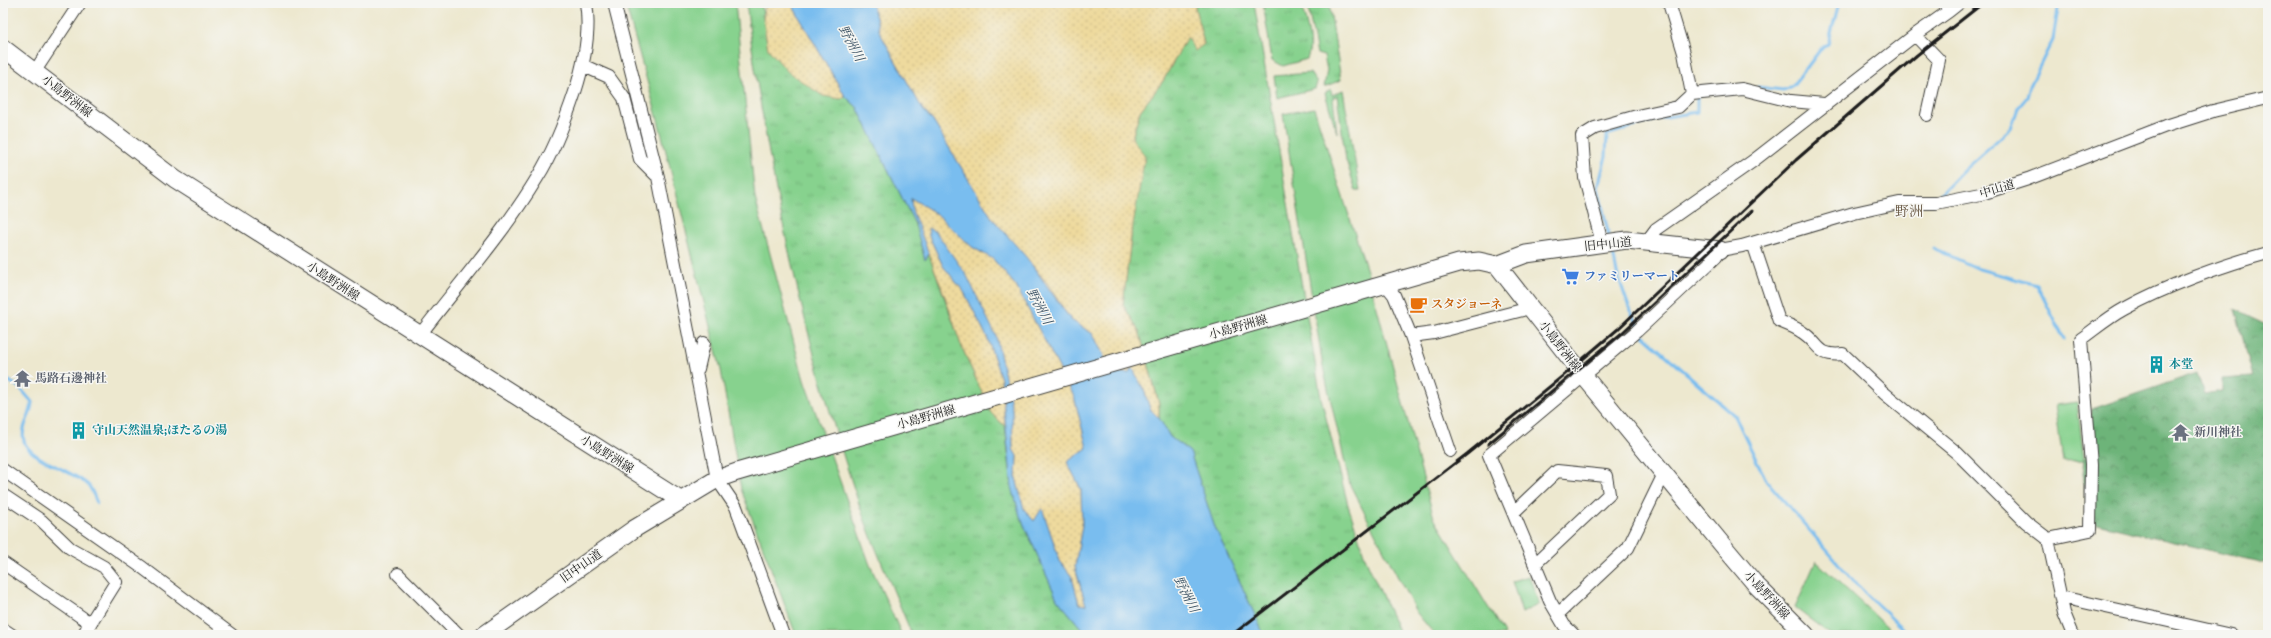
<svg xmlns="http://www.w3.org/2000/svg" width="2271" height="638" font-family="'Sorts Mill Goudy','Noto Serif JP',serif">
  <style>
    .grass { fill: url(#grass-tufts); stroke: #527755 }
    .forest { fill: url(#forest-crowns); stroke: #44684a }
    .sand { fill: url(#sand-dots); stroke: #857b5d }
    .green { fill: #87d28e; stroke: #527755 }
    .water { fill: #79bdef; stroke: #4a6c86 }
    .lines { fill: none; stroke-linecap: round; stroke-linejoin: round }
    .stream { stroke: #79bdef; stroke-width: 3 }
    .street-casing { stroke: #3b3b37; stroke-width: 14 }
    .secondary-casing { stroke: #3b3b37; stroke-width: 19 }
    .street { stroke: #fff; stroke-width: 12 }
    .secondary { stroke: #fff; stroke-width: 17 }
    .rail { stroke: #1c1c1c; stroke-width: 3 }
    .labels { text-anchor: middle; stroke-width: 3; stroke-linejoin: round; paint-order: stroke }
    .street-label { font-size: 12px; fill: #1c1c1c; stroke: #f6f6f2 }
    .shop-label { font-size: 12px; font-weight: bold; fill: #366cbe; stroke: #f6f6f2; text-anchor: start }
    .food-label { font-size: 12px; font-weight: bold; fill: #c56008; stroke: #f6f6f2; text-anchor: start }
    .culture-label { font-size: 12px; font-weight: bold; fill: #0d838f; stroke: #f6f6f2; text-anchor: start }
    .worship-label { font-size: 12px; font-weight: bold; fill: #5b616d; stroke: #f6f6f2; text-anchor: start }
    .water-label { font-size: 13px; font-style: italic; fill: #3d5466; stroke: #f6f6f2 }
    .quarter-label { font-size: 14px; fill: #64533e; stroke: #f6f6f2 }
  </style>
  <defs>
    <pattern id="grass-tufts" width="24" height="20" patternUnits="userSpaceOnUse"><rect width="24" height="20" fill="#87d28e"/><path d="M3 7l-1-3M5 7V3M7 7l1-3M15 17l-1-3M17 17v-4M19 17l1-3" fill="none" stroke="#74b47a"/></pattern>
    <pattern id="forest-crowns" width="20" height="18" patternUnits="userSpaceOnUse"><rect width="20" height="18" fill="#6db479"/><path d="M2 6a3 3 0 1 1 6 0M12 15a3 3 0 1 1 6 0" fill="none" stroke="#599262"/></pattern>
    <pattern id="sand-dots" width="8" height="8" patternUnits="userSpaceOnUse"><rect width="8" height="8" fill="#eeda9e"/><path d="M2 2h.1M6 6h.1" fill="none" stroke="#ccba88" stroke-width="1.8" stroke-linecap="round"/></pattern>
  </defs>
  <rect width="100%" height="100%" fill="#f6f6f2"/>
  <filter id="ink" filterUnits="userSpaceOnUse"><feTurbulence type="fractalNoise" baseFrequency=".025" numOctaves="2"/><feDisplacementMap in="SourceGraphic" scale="8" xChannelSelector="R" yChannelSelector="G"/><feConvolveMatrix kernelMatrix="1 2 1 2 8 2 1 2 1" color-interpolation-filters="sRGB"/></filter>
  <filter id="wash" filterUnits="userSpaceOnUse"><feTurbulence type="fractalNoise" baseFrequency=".012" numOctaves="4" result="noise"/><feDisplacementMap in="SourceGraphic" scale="16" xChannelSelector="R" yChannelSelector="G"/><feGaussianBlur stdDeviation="0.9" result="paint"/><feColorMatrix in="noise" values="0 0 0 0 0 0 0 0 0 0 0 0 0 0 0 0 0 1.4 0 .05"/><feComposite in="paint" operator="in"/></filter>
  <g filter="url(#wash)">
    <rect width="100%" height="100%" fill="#ede8cf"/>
    <path class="grass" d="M746 3H761L768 48 840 99 845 96 857 107 915 224 925 260 929 254 961 345 991 413 1005 426 1012 487 1020 516 1057 599 1087 635H912C894 590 873 546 858 501 804 340 767 171 746 3Z
      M1196 3H1254L1321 398 1348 505 1366 560 1400 635H1264L1214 525 1190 452 1170 437 1159 418V403L1139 331 1123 305 1131 237 1132 138 1140 111 1163 81 1187 36 1204 44 1195 7Z
      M1263 3H1301C1305 21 1314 42 1307 59L1283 66 1272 60Z
      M1307 3H1329L1341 80 1324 87 1327 70 1324 56 1317 54Z
      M1310 73 1317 83 1315 89 1277 98 1274 76Z
      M1331 89 1332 95 1343 90 1360 191H1356L1346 160 1337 96 1333 97 1337 133 1325 93Z"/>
    <path class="forest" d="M2235 309 2268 325V564L2089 522 2083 473 2092 409 2197 373 2204 394 2222 391V379L2253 377Z"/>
    <path class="sand" d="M766 3H791L845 96 841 99 823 96 788 72 768 49 763 19Z
      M872 3H1196L1195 8 1204 44 1195 51 1187 37 1163 81 1140 111 1132 138 1145 156 1131 237 1123 305 1139 331 1159 404V418L1150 409 1144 390 1132 368 1129 373H1112L1093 334 1071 320 1047 283 992 218 933 121 923 110 880 33Z
      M911 197 937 214 972 247 993 259 1016 286 1074 396 1087 448 1067 462 1081 489 1082 525 1075 567 1086 605 1079 604 1072 577 1060 561 1042 509 1034 521 1024 509 1016 478 1017 456 1013 449 1012 409 996 336 929 236 943 266 964 292 987 337 1001 379 1005 426 991 413 961 345 945 297 912 210Z"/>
    <path class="green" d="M625 3H735L755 198 804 380 870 565 902 635H796L741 489 721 370 658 120Z
      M1314 108 1367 271 1434 518 1505 635H1435L1416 612 1350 485 1323 367 1283 114Z
      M2077 402 2084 460 2063 461 2055 405Z
      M1816 561 1896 635H1831L1795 608Z
      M1529 576 1539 604 1522 613 1512 581Z"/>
    <path class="water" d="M791 3H872L880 33 923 110 933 121 992 218 1027 258 1071 320 1093 334 1112 373H1129L1132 367 1144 390 1150 409 1159 418 1170 437 1190 452 1214 525 1264 635H1087L1057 599 1020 516 1012 487 1001 379 987 337 964 292 943 266 929 236 928 228 936 232 967 276 996 336 1012 409 1013 449 1017 456 1016 478 1024 509 1034 521 1042 508 1060 561 1072 577 1079 604 1086 605 1075 567 1082 525 1081 489 1067 462 1087 448 1074 396 1016 286 993 259 972 247 937 214 911 198 912 210 929 254 925 260 915 224 857 107 845 96Z"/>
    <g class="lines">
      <path class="stream" d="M2267 3 2268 5
        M1758 87 1783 90 1789 88 1796 82 1823 46 1828 44 1839 3
        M1939 196 1965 169 2011 128 2018 108 2027 97 2030 86 2053 39 2059 3
        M1609 237 1598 187 1606 156 1607 135 1661 118 1697 112V97
        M1612 248 1617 273 1630 310 1638 325
        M1933 248 1979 269 2037 285 2064 339
        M1641 330 1643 335 1735 416 1766 480 1856 584 1909 635
        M3 377 20 388 32 402C32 416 20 426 24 441 29 460 73 470 89 486 92 490 95 498 97 503"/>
    </g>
  </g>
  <g filter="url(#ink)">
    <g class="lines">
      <defs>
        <path id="street" d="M614 3 658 177 717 479 736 507 783 635
          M1669 3 1684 53 1692 94
          M1949 11 1959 3
          M1915 35 1939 60 1927 115
          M584 66 609 77 624 98 640 159 656 175
          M35 71 80 3
          M1647 241 1656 229 1753 161 1915 35 1949 11 1945 3
          M1602 243 1585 178 1582 136 1595 128 1637 116 1678 107 1692 94 1742 89 1791 101 1824 104
          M1753 243 1779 321C1786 324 1795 327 1802 332 1820 343 1816 357 1843 354L1884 393 1957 453 2026 522 2048 539 2064 613 2073 635
          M1386 285 1394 295 1411 336 1450 451
          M419 336C458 285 504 233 537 178 554 151 565 122 575 92 584 64 591 33 586 3
          M1411 336 1434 333 1530 308
          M698 369 704 343
          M3 470 143 568 232 635
          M3 495 42 521 70 548 104 567 116 582 83 635
          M1514 512 1557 471 1606 476 1609 494 1536 563
          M2048 539 2090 530 2091 465 2081 339C2095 329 2109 317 2124 309 2165 286 2223 265 2268 253
          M3 563 90 623
          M398 574 459 635
          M2061 597 2231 635
          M1558 614 1628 548 1661 480 1666 476
          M3 629 12 635
          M1574 635 1564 625 1550 601 1489 455 1637 331 1716 257 1720 250 1742 246 1854 213 1899 203H1936L1981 194 2028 179 2166 126 2213 111 2268 98"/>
        <path id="secondary" d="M3 48 175 179 680 500
          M1497 265 1526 254 1627 240 1720 250
          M484 635 634 529 717 479 737 472 1459 263 1479 261 1497 265 1583 375 1725 548 1757 586 1806 635"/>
      </defs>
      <use href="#street" class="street-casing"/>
      <use href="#secondary" class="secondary-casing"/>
      <use href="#street" class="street"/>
      <use href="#secondary" class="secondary"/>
      <path class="rail" d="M1488 444 1622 333 1752 211
        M1232 635 1467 454 1564 375 1618 329 1796 160 1917 55 1983 3"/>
    </g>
  </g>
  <defs>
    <symbol id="supermarket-bare" viewBox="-9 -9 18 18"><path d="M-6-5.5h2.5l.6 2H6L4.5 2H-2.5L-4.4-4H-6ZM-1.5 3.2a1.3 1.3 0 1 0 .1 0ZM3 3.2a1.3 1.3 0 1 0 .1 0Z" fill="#3f7fe0" stroke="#f6f6f2" stroke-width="2.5" paint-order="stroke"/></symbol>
    <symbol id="cafe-bare" viewBox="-9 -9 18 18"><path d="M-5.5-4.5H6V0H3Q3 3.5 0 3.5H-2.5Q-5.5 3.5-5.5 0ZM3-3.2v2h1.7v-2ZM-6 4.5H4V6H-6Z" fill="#e8710a" stroke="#f6f6f2" stroke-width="2.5" paint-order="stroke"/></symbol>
    <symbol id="building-bare" viewBox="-9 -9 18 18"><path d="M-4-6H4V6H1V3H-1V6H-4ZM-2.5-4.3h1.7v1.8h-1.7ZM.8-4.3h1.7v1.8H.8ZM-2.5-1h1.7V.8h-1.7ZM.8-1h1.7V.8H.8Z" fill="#0f9aa8" stroke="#f6f6f2" stroke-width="2.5" paint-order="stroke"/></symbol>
    <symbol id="temple-bare" viewBox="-9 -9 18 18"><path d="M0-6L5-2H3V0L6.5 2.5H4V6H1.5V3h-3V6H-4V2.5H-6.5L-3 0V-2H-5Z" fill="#6b7280" stroke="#f6f6f2" stroke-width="2.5" paint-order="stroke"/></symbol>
  </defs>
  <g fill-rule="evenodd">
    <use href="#supermarket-bare" x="1558" y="264" width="25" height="25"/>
    <use href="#cafe-bare" x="1406" y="292" width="25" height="25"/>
    <use href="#building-bare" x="2144" y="352" width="25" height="25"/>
    <use href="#temple-bare" x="10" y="366" width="25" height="25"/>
    <use href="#building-bare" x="66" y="418" width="25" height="25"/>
    <use href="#temple-bare" x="2168" y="420" width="25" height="25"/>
  </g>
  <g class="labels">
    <g class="street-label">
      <text transform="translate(67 96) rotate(38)" y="4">小島野洲線</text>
      <text transform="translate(1997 189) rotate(-17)" y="4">中山道</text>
      <text transform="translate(1608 244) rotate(-6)" y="4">旧中山道</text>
      <text transform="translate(333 281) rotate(33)" y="4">小島野洲線</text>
      <text transform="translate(1238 327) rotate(-16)" y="4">小島野洲線</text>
      <text transform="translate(1560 346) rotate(52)" y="4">小島野洲線</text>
      <text transform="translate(926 417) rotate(-16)" y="4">小島野洲線</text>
      <text transform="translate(607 454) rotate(32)" y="4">小島野洲線</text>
      <text transform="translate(581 566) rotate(-35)" y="4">旧中山道</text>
      <text transform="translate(1767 595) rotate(47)" y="4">小島野洲線</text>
    </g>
    <g class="shop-label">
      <text x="1584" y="280">ファミリーマート</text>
    </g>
    <g class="food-label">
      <text x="1431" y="308">スタジョーネ</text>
    </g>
    <g class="culture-label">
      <text x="2169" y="368">本堂</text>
      <text x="92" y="434">守山天然温泉;ほたるの湯</text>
    </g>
    <g class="worship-label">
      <text x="35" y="382">馬路石邊神社</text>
      <text x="2194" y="436">新川神社</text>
    </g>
    <g class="water-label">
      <text transform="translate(852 43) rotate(62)" y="5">野洲川</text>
      <text transform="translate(1040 306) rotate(62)" y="5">野洲川</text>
      <text transform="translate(1187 594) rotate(63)" y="5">野洲川</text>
    </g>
    <g class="quarter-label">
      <text x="1909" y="216">野洲</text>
    </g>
  </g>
  <rect width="2271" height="638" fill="none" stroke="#f6f6f2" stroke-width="16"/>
</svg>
